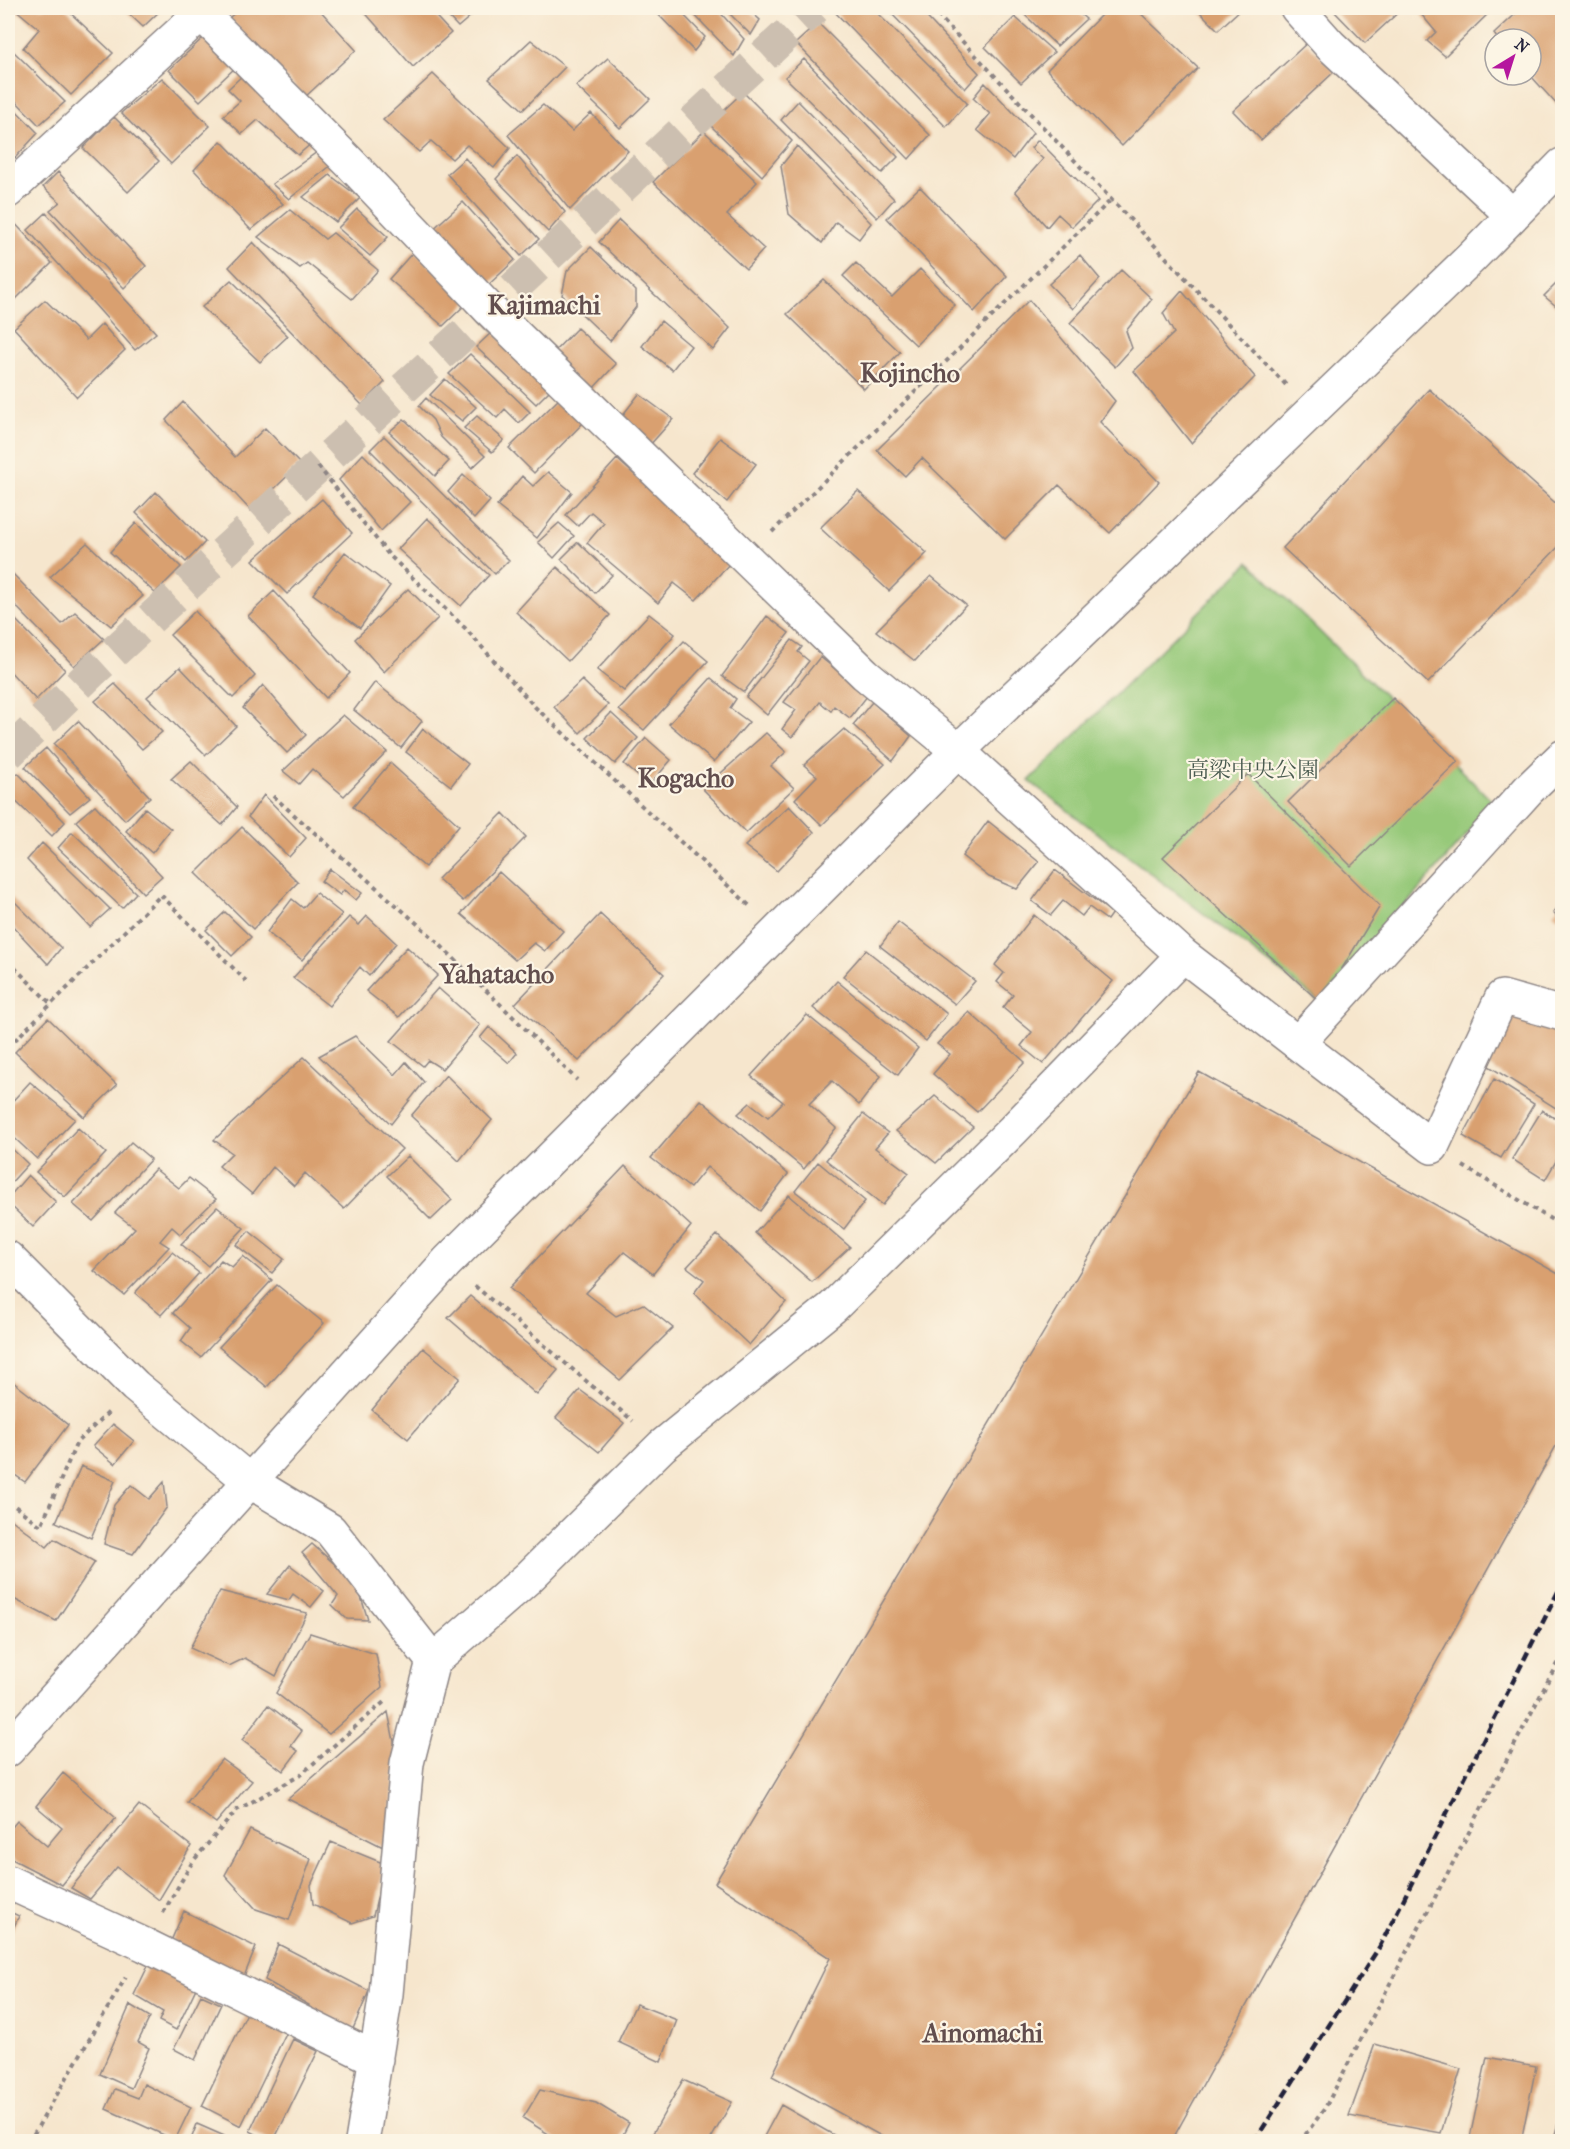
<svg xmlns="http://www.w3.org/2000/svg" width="1570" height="2149" font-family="'IM FELL French Canon','Noto Serif JP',serif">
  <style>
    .green { fill: #96c979; stroke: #5c765a; stroke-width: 1.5 }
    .building { fill: #d9a070 }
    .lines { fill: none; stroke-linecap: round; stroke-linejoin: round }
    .minor-tunnel { stroke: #ccbfb0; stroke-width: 33; stroke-dasharray: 33 16; stroke-linecap: butt }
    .minor-casing { stroke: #8c8484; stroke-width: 36 }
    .tertiary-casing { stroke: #8c8484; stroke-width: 36 }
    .path { stroke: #8c8484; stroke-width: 4; stroke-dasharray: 4.5 4.5; stroke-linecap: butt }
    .minor { stroke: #fff; stroke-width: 33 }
    .tertiary { stroke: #fff; stroke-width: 33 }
    .rail { stroke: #22223b; stroke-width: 4.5; stroke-dasharray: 9 4.5; stroke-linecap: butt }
    .labels { text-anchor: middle; stroke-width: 4.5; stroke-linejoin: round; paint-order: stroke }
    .park-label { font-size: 22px; fill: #4b5c51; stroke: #fcf5e5 }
    .quarter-label { font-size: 26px; font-weight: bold; fill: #624e4e; stroke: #fcf5e5 }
  </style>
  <rect width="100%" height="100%" fill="#fcf5e5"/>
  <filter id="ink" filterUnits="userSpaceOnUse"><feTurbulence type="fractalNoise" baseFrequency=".0167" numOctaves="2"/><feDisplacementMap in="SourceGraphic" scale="12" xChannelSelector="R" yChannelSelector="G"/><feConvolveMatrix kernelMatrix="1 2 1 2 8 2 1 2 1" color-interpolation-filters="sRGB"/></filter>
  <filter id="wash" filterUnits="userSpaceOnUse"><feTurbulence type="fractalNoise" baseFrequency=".008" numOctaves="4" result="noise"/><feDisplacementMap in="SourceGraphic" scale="24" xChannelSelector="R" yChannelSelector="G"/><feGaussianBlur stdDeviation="1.35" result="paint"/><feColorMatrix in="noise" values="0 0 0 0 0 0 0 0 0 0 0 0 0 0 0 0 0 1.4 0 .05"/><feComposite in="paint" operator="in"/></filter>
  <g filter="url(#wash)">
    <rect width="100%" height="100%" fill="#f6e6cd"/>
    <path class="green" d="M1249 562 1494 803 1321 1003 1029 781Z"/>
    <g id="blocks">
      <path class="building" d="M14 8H65L113 53 71 95 23 48 39 29Z
        M123 8H163L143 27Z
        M240 8H318L356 50 305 97 229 18Z
        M361 8H428L451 33 413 67Z
        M440 8H480L458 27Z
        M652 8H677L705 37 694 51Z
        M688 8H716L744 39 734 56Z
        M724 8H747L760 20 751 35Z
        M831 8H872L967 103 946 127Z
        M886 8H918L979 73 965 89Z
        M1033 8H1073L1086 19 1057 46 1025 15Z
        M1108 8H1135L1198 68 1122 146 1047 70Z
        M1196 8H1242L1218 30Z
        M1331 8H1403L1365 43Z
        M1416 8H1494L1445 56 1427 41 1436 32Z
        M1522 8H1562V102L1558 106 1531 76V39H1498L1494 34Z
        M1015 17 1054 52 1021 83 985 47Z
        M818 23 930 135 909 159 796 43Z
        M206 35 237 66 200 101 169 70Z
        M531 40 565 67 523 110 489 79Z
        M1307 43 1335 71 1261 140 1233 111Z
        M10 48 65 102 39 125 8 93Z
        M608 58 650 99 620 128 576 86Z
        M804 59 898 157 882 173 785 77Z
        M244 74 313 142 298 155 258 120 242 134 223 116 240 101 228 89Z
        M433 74 510 148 494 168 467 145 452 159 431 141 419 152 383 120Z
        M162 78 210 126 171 164 121 113Z
        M985 83 1033 133 1013 159 977 130 990 114 973 98Z
        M743 92 792 141 762 176 709 124Z
        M798 101 894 199 877 218 781 120Z
        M8 102 38 133 15 158 8 151Z
        M543 105 572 131 591 113 628 151 570 210 508 135Z
        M114 117 159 161 128 192 83 148Z
        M704 131 757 182 727 215 764 249 746 269 653 182Z
        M1038 140 1098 201 1072 227 1058 214 1047 227 1015 191 1043 159 1031 148Z
        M221 141 283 204 251 230 194 170Z
        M797 146 871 223 859 239 836 222 822 243 789 214 781 166Z
        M320 150 334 163 289 199 272 184Z
        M517 156 565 212 548 232 496 179Z
        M465 158 539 239 521 256 447 174Z
        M58 172 146 266 124 288 50 210 60 202 43 187Z
        M330 175 360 198 336 222 303 197Z
        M920 187 1007 276 974 312 887 218Z
        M463 202 515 260 485 288 431 231Z
        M357 209 388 237 370 256 338 228Z
        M290 210 325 239 333 233 378 270 352 299 307 263 300 268 258 237Z
        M46 213 156 333 135 350 28 230Z
        M9 217 52 263 8 307V218Z
        M619 220 730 328 713 350 599 242Z
        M253 242 385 382 362 405 229 267Z
        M591 247 636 291V307L610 341 562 295 567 271Z
        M414 251 469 301 443 326 389 279Z
        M1080 255 1100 279 1073 309 1049 284Z
        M856 263 892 297 920 269 955 305 916 345 843 276Z
        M1121 270 1152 299 1126 331 1132 348 1115 367 1070 323Z
        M1562 278V311L1544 296Z
        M231 280 288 336 260 362 202 307Z
        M824 280 900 352 864 389 787 314Z
        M1182 291 1255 377 1191 443 1134 371 1174 333 1163 313Z
        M45 300 86 340 102 324 125 350 77 397 14 328Z
        M1029 300 1115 401 1100 422 1159 482 1110 533 1059 485 1005 539 922 458 905 476 877 450Z
        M661 321 691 346 672 370 642 346Z
        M577 328 616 364 590 392 550 356Z
        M493 331 551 389 536 404 476 347Z
        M470 354 530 412 519 423 505 409 497 418 449 374Z
        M445 379 476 407 462 421 430 395Z
        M1429 389 1562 509V543L1428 683 1283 548Z
        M639 394 673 419 649 446 619 420Z
        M426 398 485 456 472 468 441 437 433 420 419 406Z
        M560 398 584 422 534 473 509 448Z
        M183 402 235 457 265 428 300 464 251 511 166 420Z
        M477 416 504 440 492 452 464 428Z
        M404 419 449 461 435 476 389 432Z
        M384 436 509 560 495 574 370 450Z
        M720 438 756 464 727 502 692 473Z
        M363 454 410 502 381 531 339 480Z
        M617 459 731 562 696 600 674 583 658 603 587 543 604 523 591 512 578 526 566 515Z
        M548 472 572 492 537 538 497 506 522 476 533 486Z
        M463 475 490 501 474 519 448 492Z
        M858 491 927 553 889 591 820 528Z
        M156 492 205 542 186 562 136 513Z
        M322 499 352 533 287 594 253 560Z
        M427 518 489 575 461 606 398 549Z
        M136 523 181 567 155 593 110 552Z
        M559 523 574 536 554 558 538 542Z
        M578 542 612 575 595 593 561 559Z
        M87 543 143 596 111 626 50 577Z
        M345 552 390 586 360 628 313 594Z
        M557 567 610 615 568 661 516 612Z
        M8 569 62 624 75 612 104 639 74 666 8 598Z
        M931 576 966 605 915 661 876 631Z
        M408 589 438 618 384 672 355 639Z
        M274 591 350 673 326 698 248 616Z
        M195 611 255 676 233 698 170 635Z
        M8 612 65 670 36 700 8 669Z
        M649 614 675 634 624 691 597 670Z
        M767 616 789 633 744 692 722 676Z
        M792 640 802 647 798 652 809 661 767 715 746 697Z
        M684 641 708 661 644 730 619 710Z
        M820 657 868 695 850 718 834 706 831 711 820 702 792 737 782 729 796 710 784 702Z
        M180 667 236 726 206 755 147 697Z
        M711 678 736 699 730 708 749 722 714 762 669 724Z
        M582 680 608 705 580 733 554 707Z
        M375 682 422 721 401 748 354 710Z
        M115 684 162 732 142 749 95 701Z
        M263 685 306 735 287 753 243 708Z
        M1393 698 1458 761 1351 866 1288 802Z
        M872 702 911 736 893 761 853 725Z
        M611 713 638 738 615 764 587 738Z
        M343 715 387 752 344 796 312 769 299 784 283 771Z
        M78 721 150 797 125 820 54 744Z
        M423 729 468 764 451 786 406 752Z
        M844 729 885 764 822 825 795 799 817 776 804 765Z
        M766 733 786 752 771 766 794 788 746 833 703 789Z
        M646 738 671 760 649 786 624 764Z
        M46 748 90 797 70 813 25 767Z
        M191 761 237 807 222 825 171 779Z
        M390 763 459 825 425 867 353 807Z
        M18 773 65 822 52 836 8 794V782Z
        M1248 774 1380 906 1321 1003 1163 857Z
        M264 795 306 838 289 857 248 817Z
        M95 805 162 876 143 893 76 821Z
        M789 806 814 832 777 871 745 846Z
        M145 808 171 829 152 853 126 831Z
        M503 813 526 837 463 901 438 879Z
        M988 821 1039 862 1017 889 989 877 962 856Z
        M242 827 298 882 253 929 196 873Z
        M72 832 136 893 122 908 58 848Z
        M42 843 110 909 90 927 27 860Z
        M330 869 362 893 356 900 344 890 340 895 321 881Z
        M1055 870 1112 913 1107 920 1089 907 1082 916 1063 901 1051 915 1032 901Z
        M499 872 563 931 545 951 534 943 515 960 461 914Z
        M316 893 342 914 302 960 267 932 292 899 303 908Z
        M8 895 61 948 48 964 8 921Z
        M1562 902V921L1553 913Z
        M225 912 251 937 232 956 206 930Z
        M600 914 664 974 579 1061 515 1004Z
        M1034 915 1113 981 1043 1064 1021 1046 1032 1032 1003 1008 1013 995 997 982 1004 973 995 965Z
        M367 916 396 943 369 976 360 967 329 1006 293 978 349 917 359 925Z
        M898 922 975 981 955 1004 880 946Z
        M407 947 438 975 399 1017 366 991Z
        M866 950 947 1014 926 1041 843 976Z
        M837 981 918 1048 898 1075 813 1008Z
        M438 988 480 1025 442 1069 428 1060 423 1066 391 1041Z
        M969 1012 1025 1062 977 1112 933 1074 950 1054 937 1044Z
        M1509 1012 1562 1025V1112L1484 1063Z
        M807 1015 881 1076 859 1105 832 1081 809 1104 836 1128 804 1169 738 1114 750 1103 768 1117 783 1102 751 1076Z
        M48 1018 117 1085 84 1117 15 1052Z
        M489 1027 517 1053 509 1063 480 1038Z
        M355 1036 395 1075 406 1062 424 1082 391 1124 319 1056Z
        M304 1057 402 1149 344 1209 305 1173 294 1186 273 1167 252 1194 219 1166 232 1153 214 1140Z
        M1199 1072 1562 1276V1435L1171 2142H892L772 2076 830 1958 715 1883Z
        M446 1075 492 1120 459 1161 411 1116Z
        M1494 1079 1534 1104 1501 1158 1463 1136Z
        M30 1082 75 1119 37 1159 8 1132V1106Z
        M935 1096 973 1127 936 1163 896 1131Z
        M701 1100 788 1174 760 1211 707 1167 690 1188 651 1158Z
        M1542 1110 1562 1123V1151L1545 1180 1512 1159Z
        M863 1114 888 1133 875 1148 909 1173 883 1205 826 1160Z
        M78 1128 106 1153 65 1197 36 1172Z
        M131 1142 151 1159 93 1221 73 1204Z
        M8 1145 28 1164 8 1186Z
        M408 1156 452 1200 431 1220 387 1176Z
        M818 1162 865 1201 844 1229 795 1191Z
        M625 1166 691 1226 653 1274 624 1252 586 1293 616 1316 643 1304 673 1328 620 1380 509 1288Z
        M155 1169 179 1188 189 1178 216 1199 180 1234 172 1227 160 1241 169 1247 124 1295 94 1271 135 1228 115 1213Z
        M28 1175 56 1202 33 1227 8 1203V1198Z
        M789 1195 850 1247 812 1282 755 1233Z
        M217 1207 244 1228 208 1266 181 1244Z
        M249 1231 284 1259 272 1273 236 1245Z
        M717 1235 786 1302 749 1345 694 1293 704 1280 687 1267Z
        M172 1252 199 1273 161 1315 135 1293Z
        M243 1256 272 1280 201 1357 181 1341 190 1328 173 1313 221 1260 232 1267Z
        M277 1285 324 1323 267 1387 219 1347Z
        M470 1296 558 1370 537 1395 448 1318Z
        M423 1348 460 1378 408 1439 372 1410Z
        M8 1378 68 1425 25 1482 8 1470Z
        M580 1390 624 1423 599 1452 556 1418Z
        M113 1424 134 1441 115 1464 93 1446Z
        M81 1466 115 1481 91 1538 56 1522Z
        M164 1482 167 1507 133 1554 104 1544 114 1505 131 1485 149 1499Z
        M8 1517 47 1547 54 1539 95 1562 56 1621 8 1596V1578L10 1574 8 1572Z
        M312 1544 357 1584 368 1620 347 1619 332 1605 338 1596 302 1553Z
        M290 1565 324 1591 311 1607 293 1594 289 1600 267 1594Z
        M220 1591 307 1613 276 1676 245 1658 229 1666 190 1648Z
        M310 1633 376 1654 382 1687 329 1734 276 1693Z
        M268 1705 302 1731 291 1746 298 1751 283 1771 242 1740Z
        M388 1712 397 1756 387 1849 288 1799Z
        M222 1759 252 1781 216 1823 187 1802Z
        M63 1773 116 1818 62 1885 8 1857V1832L17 1821 47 1846 62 1828 36 1806Z
        M139 1805 191 1846 159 1900 117 1867 90 1899 71 1888Z
        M250 1830 311 1859 289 1920 256 1909 225 1875Z
        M331 1842 385 1864 373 1916 352 1923 313 1904 311 1885Z
        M8 1911 19 1916 8 1939Z
        M184 1911 256 1947 243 1979 171 1941Z
        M278 1944 369 1991 350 2036 306 2014 309 2005 265 1980Z
        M150 1962 198 1984 176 2030 159 2021 163 2012 134 1995Z
        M201 1995 221 2004 195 2060 174 2049Z
        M636 2004 677 2020 661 2062 618 2042Z
        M130 2005 150 2017 138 2042 149 2048 131 2088 100 2074Z
        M247 2013 286 2033 241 2126 202 2106Z
        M293 2039 318 2051 273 2142H271L250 2131Z
        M1375 2044 1461 2069 1441 2133 1349 2116Z
        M1487 2057 1536 2066 1521 2142H1469Z
        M683 2080 732 2102 709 2142H648Z
        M144 2084 191 2107 175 2140 106 2109 115 2089 138 2098Z
        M540 2090 596 2103 629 2123 619 2142H561L523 2118Z
        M781 2105 846 2142H761Z
        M1562 2108V2142H1553Z
        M197 2124 238 2142H190Z"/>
    </g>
  </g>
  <g filter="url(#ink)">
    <use href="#blocks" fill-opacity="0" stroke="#8c8484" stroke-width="1.5"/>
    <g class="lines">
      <path class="minor-tunnel" d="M8 754 93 671 490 310 815 8"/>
      <defs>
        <path id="minor" d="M196 8 351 164 490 310 865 674 958 751 1183 955 1432 1147 1502 997 1562 1014
          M1297 8 1330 45 1512 215
          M8 191 207 8
          M1298 1043 1529 789 1562 757
          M251 1482 330 1530 433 1661
          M8 1882 145 1945 376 2059
          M362 2142 386 1994 407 1763 433 1661 529 1577 662 1446 833 1307 1013 1130 1183 955"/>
        <path id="tertiary" d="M8 1258 135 1386 251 1482
          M8 1750 447 1262 958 751 1473 256 1562 165"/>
      </defs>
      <use href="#minor" class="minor-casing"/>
      <use href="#tertiary" class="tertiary-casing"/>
      <path class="path" d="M931 8 1286 385
        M318 466 389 555 465 628 535 707 751 907
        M772 532 1112 199
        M273 796 430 935 577 1080
        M8 961 51 1004
        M8 1047 161 895 246 981
        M1463 1166 1562 1226
        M475 1286 633 1421
        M8 1501 41 1526 77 1442 109 1412
        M163 1913 193 1861 237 1810 299 1776 384 1702
        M29 2142 126 1977
        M1300 2142 1325 2108 1562 1654"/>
      <use href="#minor" class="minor"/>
      <use href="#tertiary" class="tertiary"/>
      <path class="rail" d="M1254 2142 1380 1946 1562 1584"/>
    </g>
  </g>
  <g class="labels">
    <g class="park-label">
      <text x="1253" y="777">高梁中央公園</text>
    </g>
    <g class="quarter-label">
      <text x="544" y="314">Kajimachi</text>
      <text x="910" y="382">Kojincho</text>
      <text x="686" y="787">Kogacho</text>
      <text x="497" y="983">Yahatacho</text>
      <text x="983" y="2042">Ainomachi</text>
    </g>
  </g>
  <rect width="1570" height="2149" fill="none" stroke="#fcf5e5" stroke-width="30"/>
  <g transform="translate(1513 57) rotate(38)"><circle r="28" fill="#fcf5e5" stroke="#a5a1a1" stroke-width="1.5"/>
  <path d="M0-4.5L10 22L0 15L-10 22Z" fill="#b5179e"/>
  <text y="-9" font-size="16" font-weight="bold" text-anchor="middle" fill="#22223b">N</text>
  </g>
</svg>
